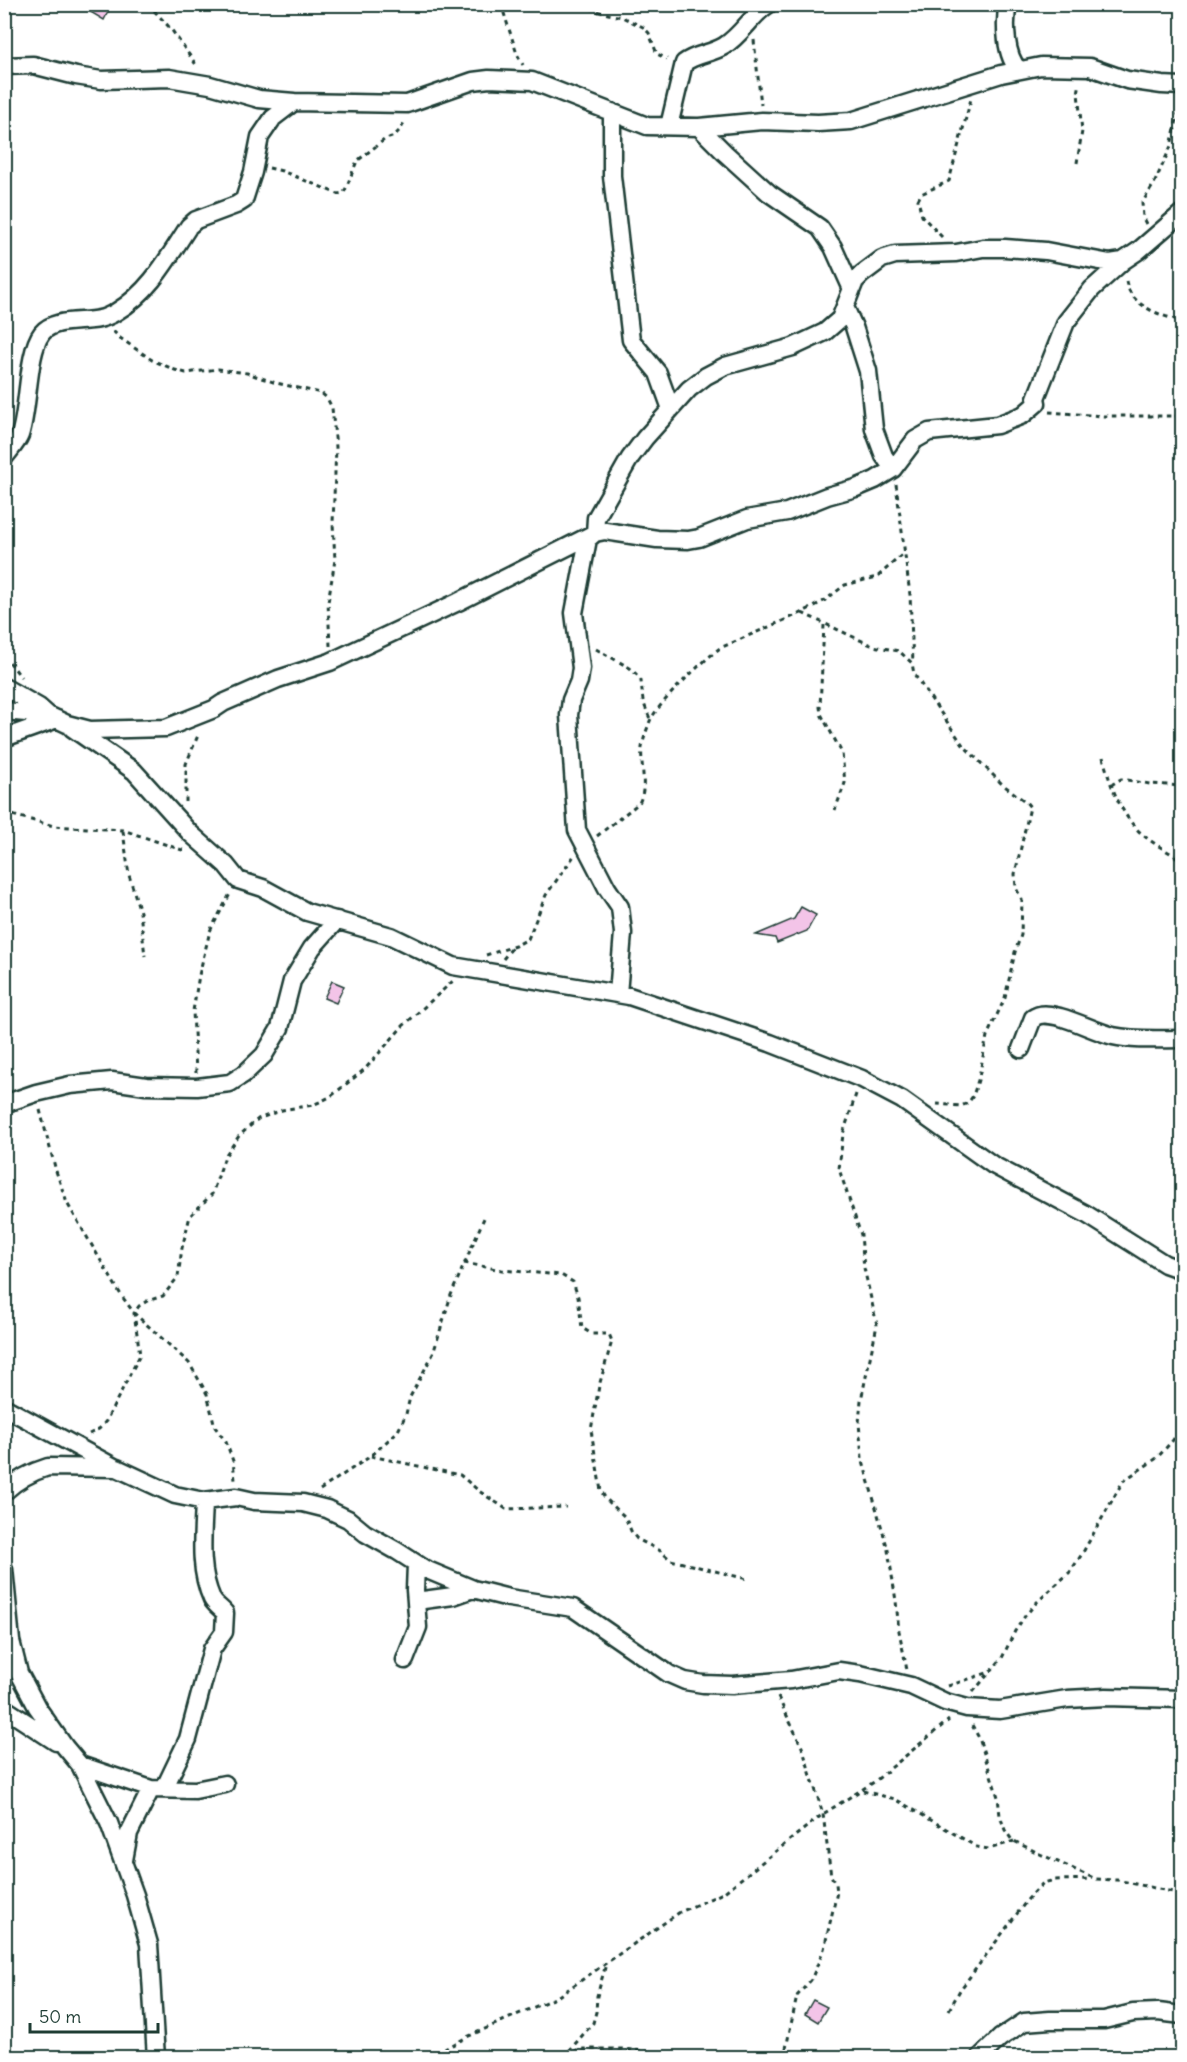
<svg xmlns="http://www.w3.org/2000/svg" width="1187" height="2062" font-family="Delius,sans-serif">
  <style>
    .building { fill: #f3c4e8; stroke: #1f3d34; stroke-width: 1.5 }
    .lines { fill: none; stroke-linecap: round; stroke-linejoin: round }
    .street-casing { stroke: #1f3d34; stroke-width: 21 }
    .path { stroke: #1f3d34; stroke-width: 3; stroke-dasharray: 4.5 4.5; stroke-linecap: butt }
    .street { stroke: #fff; stroke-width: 16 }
  </style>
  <rect width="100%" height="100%" fill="#fff"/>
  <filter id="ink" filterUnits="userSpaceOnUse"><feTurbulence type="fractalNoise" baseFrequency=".0167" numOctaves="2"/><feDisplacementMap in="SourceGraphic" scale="12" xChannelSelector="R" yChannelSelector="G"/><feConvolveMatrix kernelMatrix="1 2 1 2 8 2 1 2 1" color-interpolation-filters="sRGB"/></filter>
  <g filter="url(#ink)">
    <path class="building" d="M77 4H112L104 20Z
      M801 907 816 915 807 931 777 943 775 938 756 935 794 919Z
      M332 981 344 986 336 1003 324 998Z
      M813 2000 827 2007 818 2022 805 2014Z"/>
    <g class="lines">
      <defs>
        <path id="street" d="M1008 4C1004 23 1005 56 1019 70
          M4 66 33 65 76 76 101 80 169 78 210 85 259 99 294 102
          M612 112V176L631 340 658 373 671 409
          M669 126 684 63C695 54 711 54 724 46 743 34 752 14 769 4
          M699 127 725 153 769 193 820 228 833 247 851 287
          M845 307 854 327 868 371 874 429 884 456 893 469
          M4 458C9 451 17 443 20 435 29 409 27 352 42 333 54 318 82 323 99 319 104 318 111 315 116 312 150 292 168 258 189 226L196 220 236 205 244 200 253 172 260 137 273 118 294 102 407 104 473 81 489 79 532 81 647 126 699 127 762 121 818 123 851 121 1001 74 1041 66 1090 67 1127 80 1162 85 1182 86
          M4 687 39 707 48 715
          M4 711 48 715 67 724 90 730 166 728 214 709 223 703 278 679 330 662 458 602 595 533 605 531 657 539 688 540 699 538 747 519 787 512 827 496 856 488 875 480 893 469 915 440 929 432 997 425 1023 415 1037 403 1036 398 1066 322 1092 289 1123 261
          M72 728 134 771 190 833 226 865 238 880 263 888 307 912 391 936 453 966 629 996 770 1043 862 1079 902 1100 993 1165 1086 1214 1165 1264 1182 1270
          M4 738 57 719
          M618 994 623 933 620 907 607 888 577 830 569 715 571 700 579 681 581 668 574 613 588 539 595 533 596 518 630 458 645 438 689 389 706 376 725 366 793 347 825 332 840 319 855 281 862 274 882 259 895 255 956 253 983 248H1005L1046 251 1110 263 1123 261 1138 251 1182 213
          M1021 1049 1033 1018C1041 1012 1051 1015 1060 1017 1078 1022 1095 1031 1113 1036 1135 1041 1160 1039 1182 1039
          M4 1104 36 1093 70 1085 112 1081 146 1086 197 1087 230 1083 244 1074 264 1055 280 1028 292 981 312 948 337 920
          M4 1407 116 1468
          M4 1492C17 1480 31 1472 48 1467L117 1468 175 1495 204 1501 236 1497 254 1501 303 1503 327 1509 348 1519 365 1533 397 1551 425 1569 473 1589 509 1598 573 1608 669 1674 685 1681 703 1684 732 1685 791 1680 839 1671 860 1674 911 1686 945 1702 967 1708 1000 1710 1067 1699 1106 1697 1182 1699
          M4 1569 11 1641 19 1673 37 1707 65 1747 80 1765 109 1823 135 1895 149 1944 156 2058
          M416 1601 453 1596 473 1589
          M405 1660 418 1627 415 1590 416 1564
          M4 1708 56 1742
          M80 1765 151 1789 195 1790 225 1784
          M164 1789 188 1739 212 1649 224 1632 225 1613C221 1608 215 1605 212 1599 198 1568 203 1534 204 1501
          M124 1860 129 1833 151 1789
          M4 2056 7 2058
          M979 2058 1000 2038 1024 2022 1050 2020H1104L1133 2013 1158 2012 1182 2015"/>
      </defs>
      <use href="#street" class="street-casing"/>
      <path class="path" d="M148 4 171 29 197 66
        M501 4 517 54 523 65
        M581 4 599 12 622 17 643 27 649 33 657 54 667 59
        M754 40 761 105
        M1077 163 1082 131 1078 93 1080 83
        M269 168 282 171 338 194 344 193 357 161 384 140 394 136 401 129 405 120
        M1146 224 1143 218 1142 203 1154 184 1171 146 1181 102
        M942 237 922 216 918 200 921 194 949 181 971 99
        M1126 281C1130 306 1161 316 1182 321
        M113 331 120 338 152 360 175 370 186 373 218 369 247 373 276 383 321 393 327 398 332 408 336 447 333 523 335 560 328 602 330 646
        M1049 412 1103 416H1182
        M896 484 910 595 913 663
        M4 581 8 605 4 641
        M802 613 873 646 899 651 912 663 914 674 963 745 1002 784 1026 802 1030 807 1015 874 1016 888 1022 900 1021 935 1015 952 1005 998 987 1036 979 1077 973 1096 968 1103 961 1106 937 1104
        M824 625 820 707 821 714 842 753 845 783 835 810
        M596 649 630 668 638 676 641 681 643 701 650 719
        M4 655 21 677
        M1103 757C1110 785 1121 816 1143 835 1155 845 1170 852 1182 861
        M1111 785 1121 779 1150 784 1182 786
        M186 802V764L199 733
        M4 813 54 826 123 830 185 851
        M123 831 129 875 140 912 145 956
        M597 836 639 803C648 787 640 765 642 748 643 740 647 729 650 721 658 703 704 660 720 648L801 613 824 601 845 585 877 577 904 553
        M486 955 515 946 528 939 546 895 574 856
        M503 959 512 948
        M196 1073 193 1011 199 975 210 931 230 894
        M856 1094 843 1134 839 1169 861 1235 864 1268 877 1325 861 1400 859 1423 862 1458 888 1550 896 1601 899 1631 907 1670
        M40 1110 56 1171 67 1203 121 1295 134 1313 189 1363 199 1380 207 1394 215 1427 226 1442 233 1461 235 1480
        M464 1263 502 1270 561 1275 573 1282 578 1297 582 1328 592 1334H609L612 1341 599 1386 591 1430 601 1491 606 1499 625 1517 632 1533 637 1539 659 1550 671 1560 747 1579
        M89 1434 99 1429 106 1421 140 1355 134 1313 139 1306 147 1301 163 1296 178 1277 182 1248 190 1216 212 1194 225 1156 239 1136 258 1119 282 1110 313 1105 330 1097 365 1069 403 1026 453 981
        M371 1456 460 1475 479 1491 506 1509 566 1507
        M320 1490 371 1456 398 1431 406 1414 410 1397 433 1354 451 1295 484 1218
        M948 1686 987 1673
        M973 1692 1002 1658 1015 1631 1025 1616 1036 1603 1070 1572 1082 1554 1123 1481 1157 1458 1173 1440 1182 1425
        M778 1697 802 1747 823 1814 831 1876 836 1884 837 1892 824 1949 811 1980 797 1996 784 2058
        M972 1725 979 1738 998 1797 1000 1816 1005 1830 1012 1840 1040 1854 1096 1879 1117 1880 1182 1894
        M863 1791 895 1799 977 1847 989 1849 1014 1841
        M949 2010 960 1990 1028 1899 1043 1883 1055 1880 1092 1879
        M566 2056 579 2049H622L649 2052 663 2058
        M428 2058 469 2036 557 1997 680 1912 723 1893 823 1814 874 1782 949 1720
        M563 2058 593 2023 596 2012 597 1996 606 1964"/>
      <use href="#street" class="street"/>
    </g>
  </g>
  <rect width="1187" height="2062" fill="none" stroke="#fff" stroke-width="24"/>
  <rect x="12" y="12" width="1163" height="2038" fill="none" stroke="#1f3d34" stroke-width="2" filter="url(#ink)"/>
  <path d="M30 2023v9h128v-9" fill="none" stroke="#1f3d34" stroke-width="3"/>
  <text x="39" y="2023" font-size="18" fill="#1f3d34" stroke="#ffffff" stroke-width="4.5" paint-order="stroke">50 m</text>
</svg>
